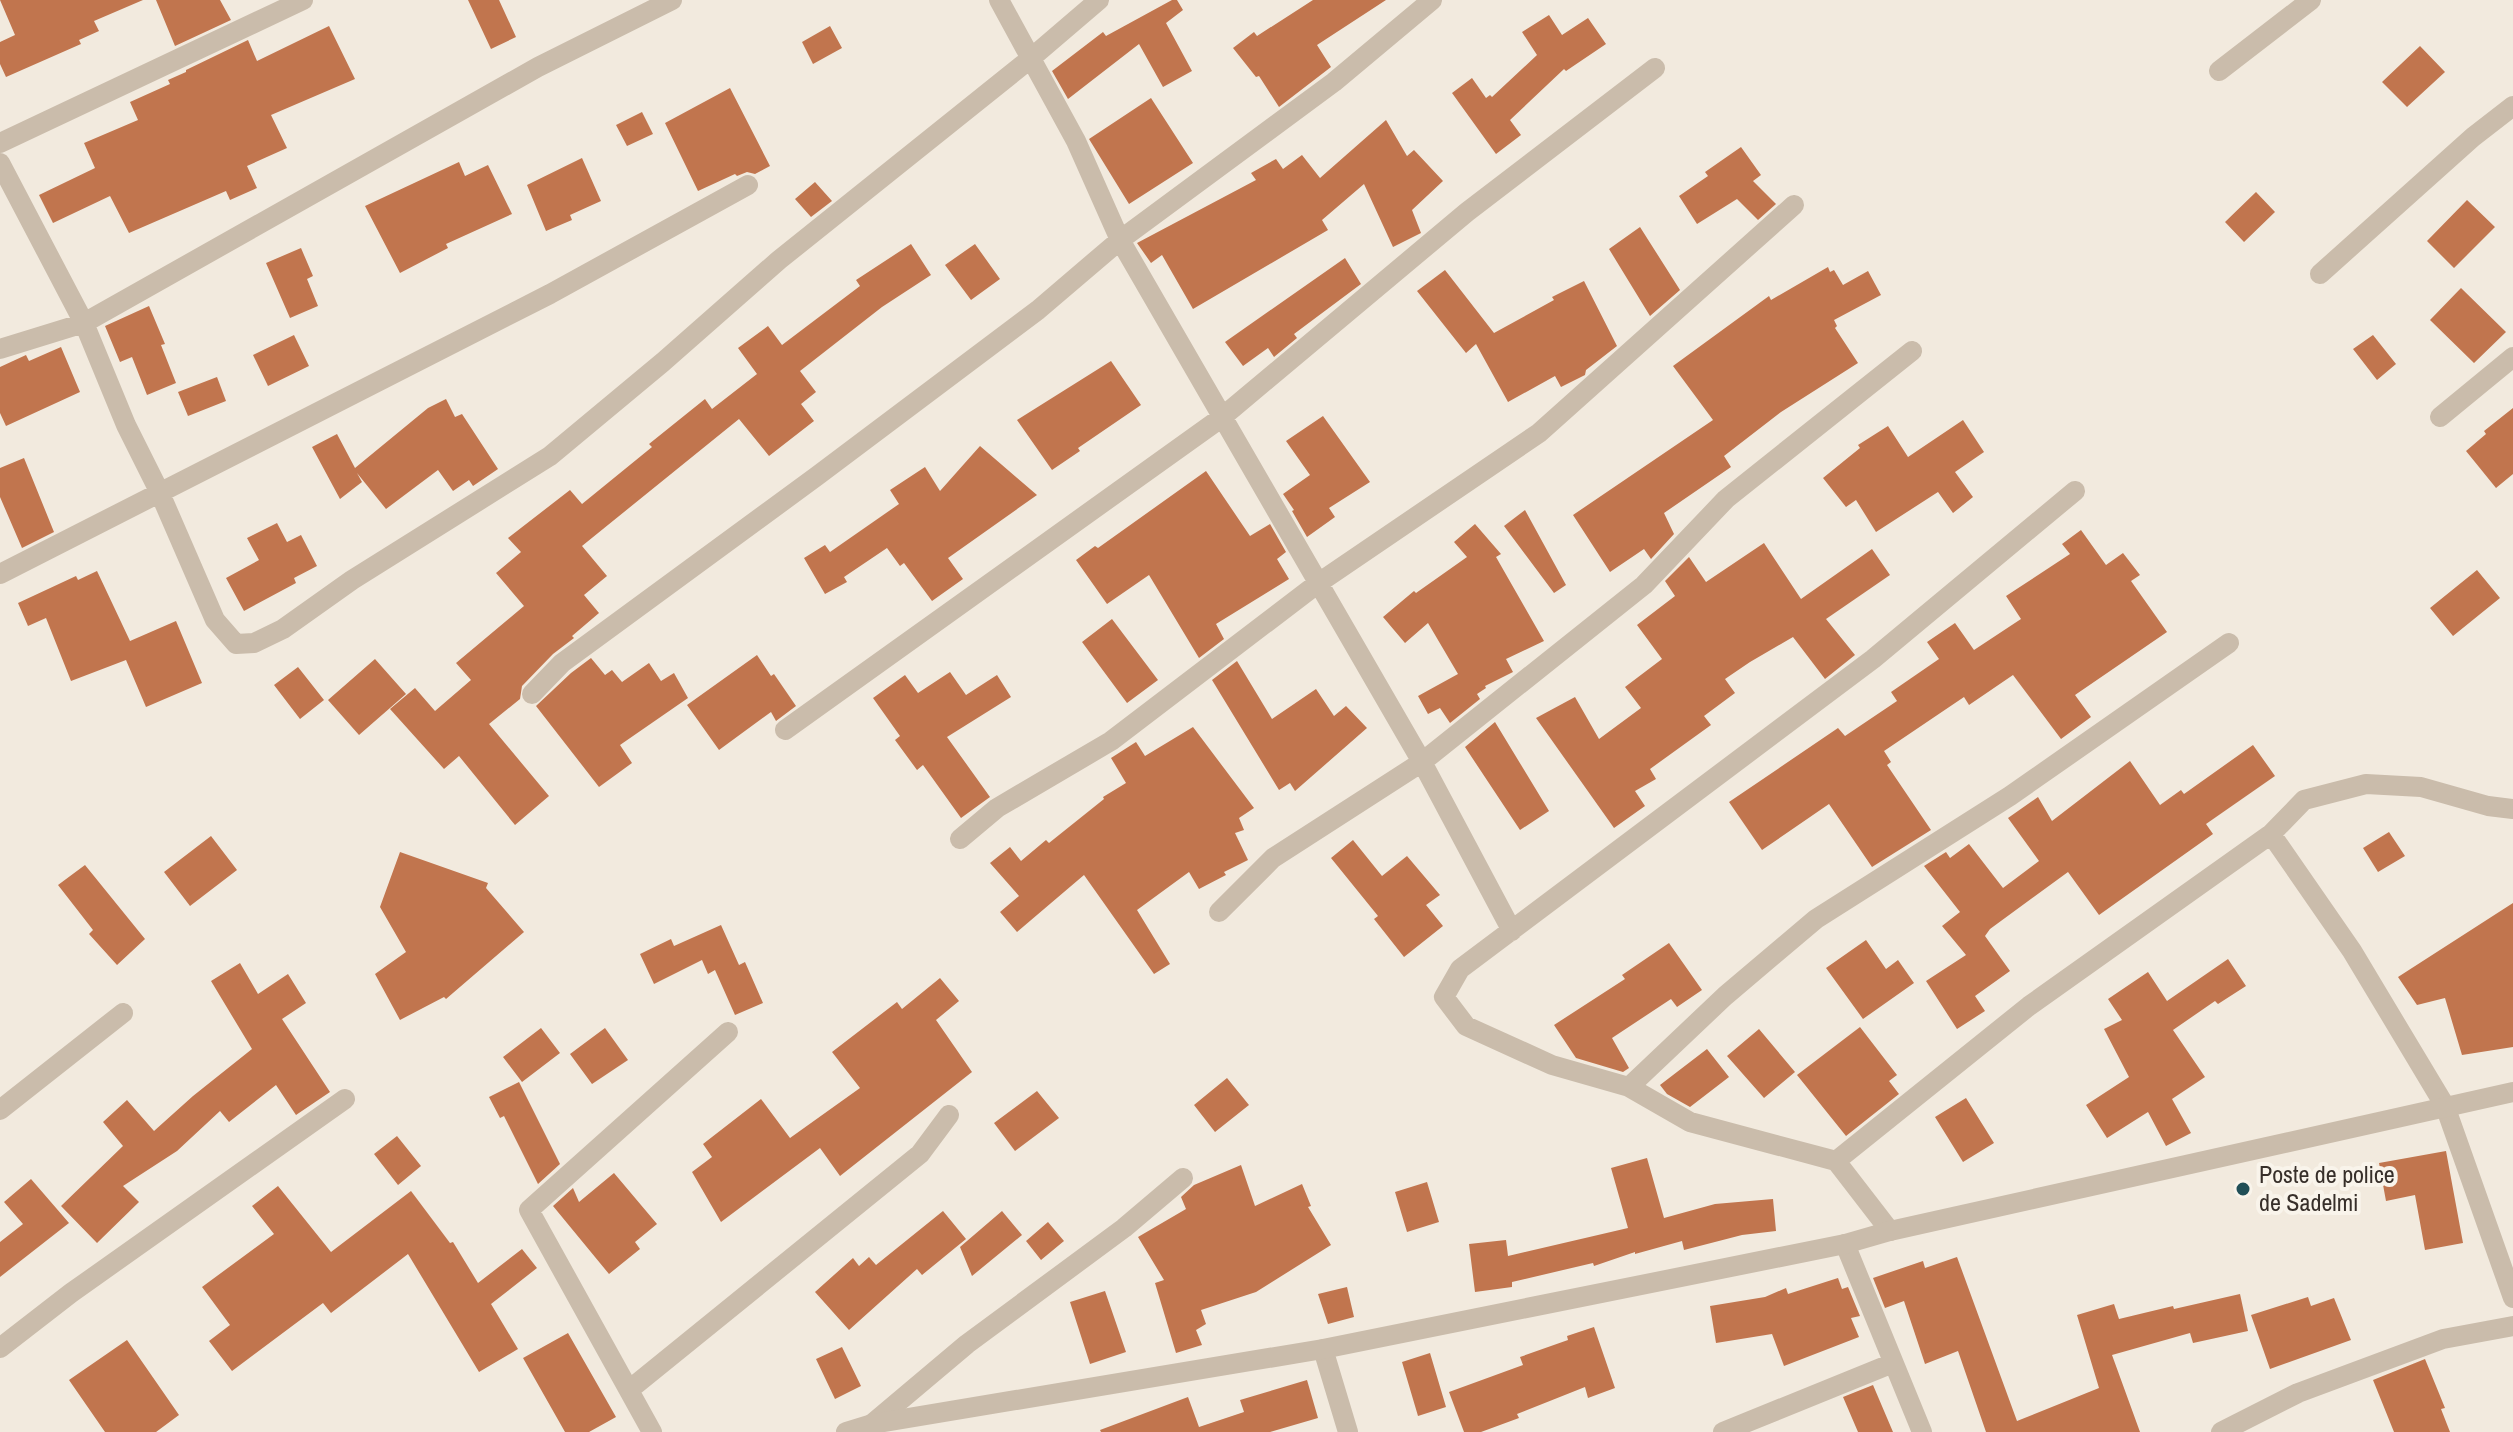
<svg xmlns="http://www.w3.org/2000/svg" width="2513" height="1432" font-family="'Archivo Narrow',sans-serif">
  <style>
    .building { fill: #c1754e }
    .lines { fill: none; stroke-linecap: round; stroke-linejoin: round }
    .minor { stroke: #cabcab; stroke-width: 20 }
    .tertiary { stroke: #cabcab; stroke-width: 20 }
    .poi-dot { fill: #214f57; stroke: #f9f4eb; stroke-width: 3 }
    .labels { text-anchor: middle; stroke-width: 8; stroke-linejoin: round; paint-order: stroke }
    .poi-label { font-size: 24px; fill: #372f2a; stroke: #f9f4eb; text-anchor: start }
  </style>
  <rect width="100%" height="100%" fill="#f2eade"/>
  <path class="building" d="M0 0H143L94 21 99 31 79 40 81 44 6 77 0 64V42L15 35Z
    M156 0H220L231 20 175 46Z
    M468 0H499L516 37 491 49Z
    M1172 0H1177L1183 10 1166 23 1192 71 1163 87 1139 44 1068 99 1052 71 1103 32 1106 36Z
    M1313 0H1386L1317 45 1331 67 1279 107 1259 76 1256 77 1233 48 1254 32 1257 36Z
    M1549 15 1562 35 1588 18 1606 44 1566 71 1564 69 1510 120 1521 135 1496 154 1452 93 1472 78 1486 98 1490 95 1492 97 1537 55 1522 32Z
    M329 26 355 79 271 115 287 148 247 166 257 188 230 200 226 191 129 233 110 196 53 223 39 195 95 168 84 143 138 120 130 102 170 84 168 80 186 72V70L248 40 257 61Z
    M830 26 842 48 813 64 802 42Z
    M2420 46 2445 72 2407 107 2382 82Z
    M730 88 770 166 755 174 747 172 737 176 735 174 698 191 665 123Z
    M1151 98 1193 163 1129 204 1089 139Z
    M642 112 653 134 627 146 616 125Z
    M1386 120 1407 156 1414 150 1443 181 1412 210 1421 233 1393 247 1364 184 1322 220 1328 230 1193 309 1162 255 1151 263 1137 243 1256 180 1251 173 1276 159 1283 169 1302 155 1320 178Z
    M1741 147 1761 175 1753 181 1776 204 1758 220 1737 199 1697 224 1679 196 1708 176 1705 172Z
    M582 158 601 201 570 215 572 220 546 231 527 185Z
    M459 162 465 176 488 165 512 214 446 244 448 248 400 273 365 206Z
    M815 182 832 201 811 217 795 199Z
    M2256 192 2275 212 2244 242 2225 222Z
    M2467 200 2495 227 2454 268 2427 241Z
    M1640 227 1680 290 1650 316 1609 249Z
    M911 244 931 275 882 307 800 371 816 392 801 404 814 421 769 456 739 419 582 546 607 576 584 595 599 613 572 636 574 638 553 654 522 686 520 699 489 724 549 796 515 825 459 756 444 769 390 709 415 688 435 711 471 680 456 663 524 606 496 573 521 552 508 538 570 490 582 504 652 447 649 444 705 399 712 409 757 374 738 348 768 326 782 345 860 286 856 280Z
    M975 244 1000 279 971 300 945 265Z
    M301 248 313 276 307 279 318 306 290 318 266 263Z
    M1345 258 1361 284 1294 334 1297 338 1274 357 1268 348 1243 366 1225 342Z
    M1828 267 1830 272 1834 270 1843 285 1868 271 1881 295 1834 320 1837 326 1835 328 1858 363 1781 412 1724 456 1731 467 1664 513 1674 534 1651 559 1644 549 1610 572 1573 515 1713 420 1673 366 1769 296 1771 300Z
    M1445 270 1494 333 1554 300 1552 297 1584 281 1617 346 1586 370 1585 375 1561 387 1555 376 1508 402 1476 344 1466 353 1417 291Z
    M2461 288 2506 332 2474 363 2430 320Z
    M149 306 165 344 161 345 176 383 147 395 132 357 120 362 105 326Z
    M294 335 309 366 268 386 253 355Z
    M2373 335 2396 364 2377 380 2353 349Z
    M61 347 80 392 6 426 0 413V367L26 355 29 361Z
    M1111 361 1141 405 1078 448 1080 451 1052 470 1017 420Z
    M217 377 226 401 188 416 178 392Z
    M446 399 455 417 462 414 498 469 473 486 469 480 453 491 438 470 386 509 357 473 362 482 340 499 312 447 337 434 355 468 428 408Z
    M2513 408V474L2496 488 2466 451 2486 434 2484 431Z
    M1323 416 1370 482 1329 508 1335 517 1307 537 1292 511 1294 510 1283 494 1310 475 1286 441Z
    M1963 420 1984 452 1955 472 1973 497 1953 513 1938 492 1876 532 1856 500 1846 507 1823 478 1860 448 1858 445 1888 426 1908 457Z
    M980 446 1037 495 948 558 963 579 932 601 904 563 900 566 887 548 844 577 847 582 825 594 804 558 825 545 830 552 899 504 890 490 925 467 940 491Z
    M24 458 54 532 22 548 0 497V468Z
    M1206 471 1250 536 1270 524 1286 552 1277 559 1289 579 1216 624 1224 639 1199 658 1149 575 1107 604 1076 560 1095 546 1098 548Z
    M1525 510 1566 585 1554 593 1504 526Z
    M277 523 287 542 301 535 317 566 294 578 296 583 244 611 226 578 259 560 247 538Z
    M1475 524 1501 554 1496 557 1544 641 1506 659 1513 672 1485 686 1486 688 1477 694 1480 699 1450 723 1440 708 1428 714 1418 696 1458 674 1428 623 1405 643 1383 617 1414 591 1416 593 1467 557 1454 542Z
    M2081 530 2106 565 2123 553 2140 575 2131 581 2167 632 2075 695 2091 717 2061 739 2013 675 1969 705 1964 697 1884 751 1891 762 1887 765 1931 830 1872 867 1829 804 1762 850 1729 802 1838 728 1845 736 1897 701 1891 692 1939 659 1927 642 1955 623 1974 650 2021 619 2006 596 2070 554 2062 544Z
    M1764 543 1801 599 1872 549 1890 575 1826 619 1855 655 1825 679 1793 637 1750 662 1725 679 1735 693 1704 716 1711 725 1650 769 1656 779 1635 791 1645 806 1614 828 1536 718 1575 697 1599 739 1641 708 1625 687 1662 659 1637 625 1675 596 1665 581 1689 557 1706 582Z
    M2477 570 2500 598 2453 636 2430 608Z
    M97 571 130 641 176 621 202 683 146 707 126 660 71 681 46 618 28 626 18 603 76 576 78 580Z
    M1112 619 1158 680 1127 703 1082 642Z
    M757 655 771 676 774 674 796 706 776 721 771 712 719 750 687 705Z
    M591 658 605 675 612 670 622 682 649 663 661 681 674 673 688 698 620 745 632 763 599 787 536 706 571 673Z
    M375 659 406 694 359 735 328 700Z
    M1237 661 1272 719 1316 689 1334 716 1346 706 1367 728 1295 791 1290 783 1279 790 1212 680Z
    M298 667 324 700 300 719 274 685Z
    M950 672 966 695 997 675 1011 697 947 737 990 797 961 818 923 765 917 770 895 740 900 736 873 698 905 675 918 693Z
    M1495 722 1549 811 1520 830 1465 747Z
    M1193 727 1254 808 1239 818 1244 830 1235 833 1248 860 1224 872 1226 875 1199 889 1189 872 1137 910 1170 964 1154 974 1084 875 1017 932 1000 912 1019 896 990 863 1010 847 1021 861 1046 840 1049 843 1104 799 1103 797 1126 783 1111 758 1136 742 1145 756Z
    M2253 745 2275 776 2206 824 2213 834 2099 915 2068 872 1990 929 1985 936 2010 971 1975 996 1985 1011 1957 1029 1926 981 1966 955 1942 926 1960 912 1924 866 1946 852 1950 858 1969 844 2003 888 2039 861 2008 818 2038 797 2052 821 2130 761 2160 805 2181 790 2184 794Z
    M2389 832 2405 856 2378 872 2363 848Z
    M211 836 237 870 190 906 164 872Z
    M1353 840 1382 876 1407 856 1440 895 1426 905 1443 926 1404 957 1374 919 1378 916 1331 858Z
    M400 852 488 883 486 888 524 932 446 999 444 997 400 1020 375 974 406 952 380 907Z
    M85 865 145 939 117 965 89 934 93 930 58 885Z
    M2513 903V1047L2462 1055 2445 998 2417 1005 2398 977Z
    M721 925 739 965 745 962 763 1003 735 1015 715 970 708 974 702 960 654 984 640 954 671 939 674 946Z
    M1866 940 1886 969 1898 960 1914 983 1863 1019 1826 968Z
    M1669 943 1702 990 1677 1007 1671 999 1612 1038 1629 1068 1623 1072 1576 1058 1554 1025 1625 979 1622 975Z
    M2228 959 2246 986 2218 1004 2215 1001 2173 1030 2205 1077 2172 1099 2191 1133 2166 1146 2148 1112 2107 1138 2086 1105 2129 1077 2104 1029 2122 1020 2108 999 2148 972 2167 1001Z
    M240 963 258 994 288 974 306 1003 282 1019 330 1092 296 1115 276 1085 229 1122 220 1111 177 1151 123 1186 139 1202 97 1243 61 1206 123 1146 103 1122 127 1100 154 1131 193 1096 252 1049 211 981Z
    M940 978 959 1001 936 1020 972 1072 840 1176 820 1148 721 1222 692 1172 712 1157 703 1144 761 1099 790 1138 860 1088 832 1052 897 1002 902 1009Z
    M1860 1027 1897 1075 1889 1081 1899 1094 1846 1136 1797 1075Z
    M541 1028 560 1053 522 1082 503 1057Z
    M605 1028 628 1060 592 1084 570 1054Z
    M1759 1029 1795 1072 1764 1098 1727 1056Z
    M1707 1049 1729 1077 1690 1107 1667 1094 1660 1085Z
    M1227 1078 1249 1105 1215 1132 1194 1105Z
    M519 1082 560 1164 538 1184 504 1116 500 1118 489 1097Z
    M1037 1091 1059 1118 1015 1151 994 1123Z
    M1966 1098 1994 1143 1963 1162 1935 1117Z
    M397 1136 421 1166 398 1185 374 1154Z
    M2446 1151 2463 1243 2425 1250 2415 1195 2386 1201 2379 1163Z
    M1647 1158 1664 1218 1715 1204 1773 1199 1776 1231 1742 1235 1684 1250 1682 1241 1635 1254V1252L1594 1266 1593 1263 1512 1282V1287L1475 1292 1469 1244 1506 1240 1508 1256 1628 1228 1611 1168Z
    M1241 1165 1255 1206 1302 1184 1311 1206 1308 1207 1331 1245 1256 1292 1201 1310 1206 1324 1196 1330 1202 1345 1176 1353 1155 1283 1164 1280 1138 1237 1186 1209 1181 1197 1194 1185Z
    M614 1173 657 1224 635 1242 640 1249 609 1274 553 1206 573 1188 579 1202Z
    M31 1179 69 1223 0 1277V1242L23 1224 4 1202Z
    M1427 1182 1439 1222 1407 1232 1395 1192Z
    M278 1186 331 1252 411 1191 450 1243 453 1242 478 1283 522 1249 537 1268 491 1304 518 1349 479 1372 408 1254 331 1313 323 1303 232 1371 209 1341 230 1325 202 1287 274 1234 252 1206Z
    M943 1211 966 1239 922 1275 917 1269 849 1330 815 1292 853 1258 859 1266 869 1257 876 1265Z
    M1002 1211 1022 1235 972 1276 960 1247Z
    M1048 1222 1064 1241 1041 1260 1026 1241Z
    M1957 1257 2017 1421 2099 1388 2077 1315 2114 1304 2119 1319 2173 1306 2174 1309 2240 1294 2248 1331 2193 1343 2190 1333 2112 1355 2140 1432H1986L1958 1351 1925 1364 1904 1301 1885 1308 1873 1278 1923 1261 1925 1268Z
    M1838 1278 1842 1289 1848 1287 1860 1316 1851 1318 1859 1337 1784 1366 1772 1334 1716 1343 1710 1306 1765 1297 1786 1288 1788 1294Z
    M1347 1287 1354 1317 1328 1324 1318 1294Z
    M1105 1291 1126 1352 1090 1364 1070 1302Z
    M2308 1297 2311 1306 2334 1298 2351 1340 2270 1369 2251 1315Z
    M1594 1327 1615 1388 1588 1398 1585 1387 1517 1414 1519 1418 1481 1432H1464L1449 1392 1523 1365 1520 1357 1568 1340 1567 1336Z
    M568 1333 616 1417 589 1432H565L523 1358Z
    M127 1340 179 1415 156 1432H105L69 1380Z
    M842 1347 861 1386 835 1399 816 1359Z
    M1430 1353 1446 1407 1418 1416 1402 1362Z
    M2425 1359 2445 1408 2441 1409 2450 1432H2394L2373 1380Z
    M1307 1380 1318 1418 1270 1432H1101L1100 1430 1188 1397 1199 1427 1244 1412 1240 1400Z
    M1873 1385 1893 1432H1858L1843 1397Z"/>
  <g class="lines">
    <path class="minor" d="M999 0 1076 141 1120 240 1422 762 1512 931
      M2219 71 2311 0
      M0 143 303 0
      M0 163 84 323 126 425 159 491 215 620 236 644 254 643 283 629 352 580 550 456 663 362 779 260 1030 59 1099 0
      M2320 274 2473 137 2513 106
      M0 349 84 323 538 67 672 0
      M2440 417 2513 357
      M0 574 550 294 748 185
      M532 694 562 663 817 476 1038 310 1120 240 1334 82 1432 0
      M785 730 1221 418 1467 212 1655 68
      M2271 834 2352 951 2445 1106 2513 1298
      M960 839 997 808 1111 741 1317 584 1539 433 1794 205
      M1219 912 1273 858 1422 762 1644 585 1726 499 1912 351
      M1629 1087 1725 996 1816 919 2010 796 2229 643
      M0 1110 123 1013
      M1836 1161 2029 1006 2271 834 2304 800 2366 784 2421 787 2488 806 2513 809
      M1890 1231 1836 1161 1690 1122 1629 1087 1552 1065 1466 1026 1444 997 1460 969 1873 659 2075 491
      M1845 1244 1922 1432
      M0 1348 71 1293 345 1099
      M1323 1349 1348 1432
      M629 1390 920 1154 949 1115
      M872 1424 967 1344 1124 1228 1183 1178
      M652 1432 529 1210 728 1032
      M1723 1432 1893 1363
      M2221 1432 2298 1393 2443 1339 2513 1326"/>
    <path class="tertiary" d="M846 1432 872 1424 1323 1349 1845 1244 1890 1231 2513 1092"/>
  </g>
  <circle class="poi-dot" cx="2243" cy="1189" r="8"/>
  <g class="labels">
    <g class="poi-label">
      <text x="2259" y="1183">Poste de police<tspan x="2259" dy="28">de Sadelmi</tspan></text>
    </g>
  </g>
</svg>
